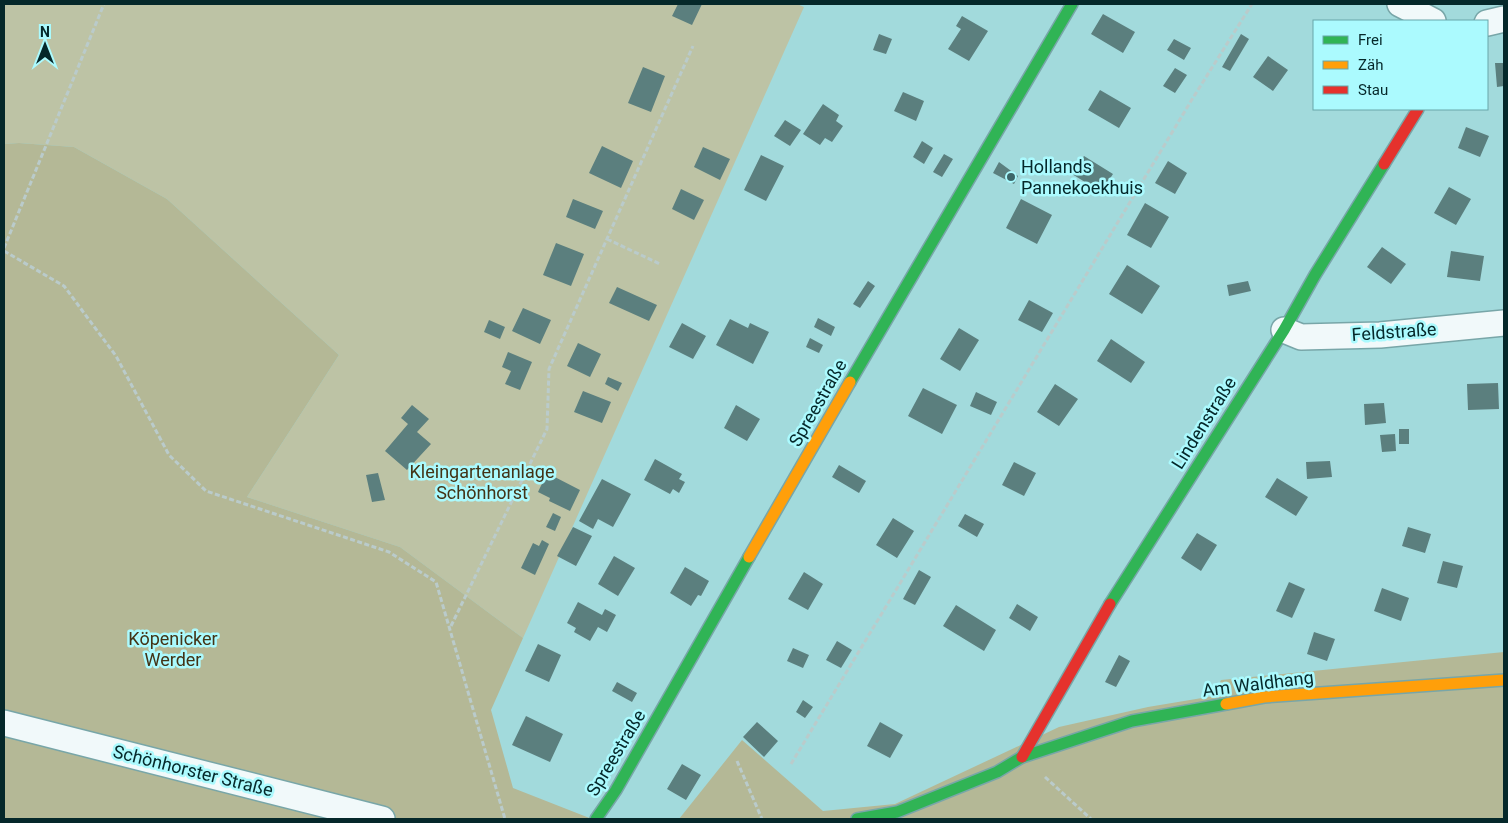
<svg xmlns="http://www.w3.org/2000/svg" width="1508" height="823" font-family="Roboto,sans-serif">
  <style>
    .green { fill: #bdc3a5 }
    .forest { fill: #b4b896 }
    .building { fill: #5b7f7e }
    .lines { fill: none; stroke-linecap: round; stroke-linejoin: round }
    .street-casing { stroke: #78a6a8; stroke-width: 28 }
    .fast-casing { stroke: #78a6a8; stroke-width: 14 }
    .slow-casing { stroke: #78a6a8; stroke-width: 14 }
    .jam-casing { stroke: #78a6a8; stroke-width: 14 }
    .path { stroke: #bacbcb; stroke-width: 3; stroke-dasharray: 5 2.5; stroke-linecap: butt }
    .street { stroke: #f1f9fa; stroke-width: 25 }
    .fast { stroke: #30b455; stroke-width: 11 }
    .slow { stroke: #ff9f0a; stroke-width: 11 }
    .jam { stroke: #e5322d; stroke-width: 11 }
    .poi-dot { fill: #3c6668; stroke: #abfafe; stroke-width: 2 }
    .labels { text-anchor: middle; stroke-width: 5; stroke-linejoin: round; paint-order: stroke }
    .poi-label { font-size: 18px; fill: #05282a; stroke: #abfafe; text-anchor: start }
    .street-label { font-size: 18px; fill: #05282a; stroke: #abfafe }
    .park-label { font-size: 18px; fill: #433316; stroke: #abfafe }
  </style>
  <rect width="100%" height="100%" fill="#a2dadc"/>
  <path class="green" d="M4 4H797L804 7 523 638 400 547 247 497 339 355 167 199 74 147 19 143 4 144Z"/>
  <path class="forest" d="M19 143 74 147 167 199 339 355 247 497 400 547 523 638 491 710 513 788 592 819H4V144Z
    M1504 652V819H679L742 740 823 811 895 804 1059 727 1148 707 1214 696 1221 680Z"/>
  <path class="building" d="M678 4H702L692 25 672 16Z
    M1103 14 1135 32 1123 53 1091 34Z
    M962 16 988 31 969 61 948 49 961 29 956 26Z
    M879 34 892 39 886 54 873 50Z
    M1241 34 1249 39 1230 71 1222 67Z
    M1174 39 1191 48 1184 60 1167 50Z
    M1268 56 1288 70 1273 91 1253 77Z
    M1495 63H1504V86L1497 87Z
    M643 67 665 76 651 112 628 103Z
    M1175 68 1187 75 1175 93 1163 86Z
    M1100 90 1131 108 1119 128 1088 110Z
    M903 92 924 101 916 121 894 111Z
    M823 104 839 115 836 121 843 126 832 142 825 138 820 145 803 134Z
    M785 120 801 130 790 146 774 136Z
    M1466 127 1489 136 1480 157 1458 148Z
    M922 141 933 148 924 164 913 157Z
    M602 146 633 161 621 188 589 173Z
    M703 147 730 159 720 180 694 167Z
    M944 154 953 159 942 177 933 172Z
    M761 155 784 166 766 201 744 190Z
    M1084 156 1113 174 1101 192 1072 174Z
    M1168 161 1187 173 1175 194 1155 183Z
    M999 162 1018 176 1014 184 993 173Z
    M1449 187 1471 199 1456 225 1434 213Z
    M681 189 704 200 694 220 672 209Z
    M573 199 603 211 595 229 566 217Z
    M1021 199 1052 215 1037 244 1006 228Z
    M1145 203 1169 217 1151 248 1127 235Z
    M556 243 584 254 571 286 543 275Z
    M1382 247 1406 264 1391 284 1367 267Z
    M1451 251 1484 256 1480 281 1447 277Z
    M1127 265 1160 286 1142 314 1109 294Z
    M868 281 875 286 860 308 853 304Z
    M1248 281 1251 291 1229 296 1227 285Z
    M617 287 657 305 649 321 609 303Z
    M1029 300 1053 313 1042 332 1018 320Z
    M523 308 551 320 540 344 512 331Z
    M818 318 835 327 831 336 814 327Z
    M730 319 748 328 750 323 769 332 753 364 716 345Z
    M489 320 505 327 500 339 484 332Z
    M682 323 706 336 693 359 669 347Z
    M959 328 979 340 960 371 940 359Z
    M810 338 823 345 819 353 806 347Z
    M1111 339 1145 362 1131 383 1097 361Z
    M578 343 601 354 590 377 567 366Z
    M508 352 532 362 520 390 505 384 511 371 502 367Z
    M608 377 622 383 618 391 605 384Z
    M1498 383 1499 409 1468 410 1467 384Z
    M1055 384 1078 399 1059 426 1037 412Z
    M923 388 957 405 942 434 908 416Z
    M583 391 611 402 602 423 574 412Z
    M976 392 997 402 991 415 970 406Z
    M1384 403 1386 423 1365 425 1364 404Z
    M412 405 429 419 417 432 431 444 407 470 385 451 408 424 401 418Z
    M736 405 760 419 747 441 724 428Z
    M1399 429H1409V444H1399Z
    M1395 434 1396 451 1382 452 1380 435Z
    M655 459 682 474 679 479 685 482 679 493 673 489 670 494 644 480Z
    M1330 461 1332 477 1307 479 1306 462Z
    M1014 462 1036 473 1024 496 1002 485Z
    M839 465 866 481 859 493 832 477Z
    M378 473 385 500 372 502 366 475Z
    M547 473 580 490 570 511 549 501 550 498 538 492Z
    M1277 478 1308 497 1296 516 1265 497Z
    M602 479 631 494 613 527 598 519 593 529 579 521Z
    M553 513 561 517 555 531 546 527Z
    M965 514 984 524 977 537 958 526Z
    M893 518 914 531 897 558 876 545Z
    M573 527 592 536 576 566 557 556Z
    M1408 527 1431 534 1425 553 1402 546Z
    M1197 533 1217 545 1201 571 1181 558Z
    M542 540 549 544 535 575 521 568 533 543 539 546Z
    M614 556 635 568 618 596 598 584Z
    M1443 561 1463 566 1457 588 1437 583Z
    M685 567 709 581 701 596 698 595 691 606 670 593Z
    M919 570 931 577 915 605 903 599Z
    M804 572 823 584 808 610 788 599Z
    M1289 582 1305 589 1292 618 1276 611Z
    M1382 588 1409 598 1401 621 1374 611Z
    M578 602 602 615 605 609 616 615 607 632 598 627 590 641 574 632 576 628 567 623Z
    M1017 604 1038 617 1030 631 1009 618Z
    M956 605 996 630 984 651 943 626Z
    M1314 632 1335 639 1327 661 1307 654Z
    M837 641 852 650 841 668 826 660Z
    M538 644 561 655 549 682 525 671Z
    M793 648 809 655 803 668 787 661Z
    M1119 655 1130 661 1116 687 1105 682Z
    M617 682 637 693 632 702 612 691Z
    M803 700 813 707 805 718 796 712Z
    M526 716 563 734 550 762 512 745Z
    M757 722 778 741 764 757 743 737Z
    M880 722 903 735 890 758 867 746Z
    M682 764 701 775 686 800 667 789Z"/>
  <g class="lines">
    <defs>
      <path id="street" d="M1400 4 1433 21
        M1487 23 1504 19
        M1284 330 1301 337 1380 335 1504 323
        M4 723 382 819"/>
      <path id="fast" d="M850 382 1072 4
        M1110 604 1284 330 1315 275 1384 164
        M596 819 616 790 749 557
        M857 819 897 812 997 772 1022 757 1132 721 1226 704"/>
      <path id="slow" d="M749 557 850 382
        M1226 704 1264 697 1504 680"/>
      <path id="jam" d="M1384 164 1418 109
        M1022 757 1110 604"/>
    </defs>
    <use href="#street" class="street-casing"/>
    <use href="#fast" class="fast-casing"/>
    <use href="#slow" class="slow-casing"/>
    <use href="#jam" class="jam-casing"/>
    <path class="path" d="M607 239 660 264
      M4 248 104 4
      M4 251 64 286 116 356 169 455 206 491 389 552 436 582 505 819
      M451 626 547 429 549 369 693 46
      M737 761 762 819
      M791 764 1191 101 1252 4
      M1045 777 1091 819"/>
    <use href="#street" class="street"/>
    <use href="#fast" class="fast"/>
    <use href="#slow" class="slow"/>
    <use href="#jam" class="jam"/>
  </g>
  <circle class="poi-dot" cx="1011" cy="177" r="5"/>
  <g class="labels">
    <g class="poi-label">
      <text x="1021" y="173">Hollands<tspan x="1021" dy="21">Pannekoekhuis</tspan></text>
    </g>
    <g class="street-label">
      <text transform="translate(1394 332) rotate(-4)" y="6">Feldstraße</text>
      <text transform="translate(818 403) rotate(-60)" y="6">Spreestraße</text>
      <text transform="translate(1204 423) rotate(-58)" y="6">Lindenstraße</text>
      <text transform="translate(1258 684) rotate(-7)" y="6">Am Waldhang</text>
      <text transform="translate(616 753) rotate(-59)" y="6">Spreestraße</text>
      <text transform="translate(193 771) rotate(14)" y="6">Schönhorster Straße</text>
    </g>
    <g class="park-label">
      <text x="482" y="478">Kleingartenanlage<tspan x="482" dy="21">Schönhorst</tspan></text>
      <text x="173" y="645">Köpenicker<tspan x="173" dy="21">Werder</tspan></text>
    </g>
  </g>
  <rect width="1508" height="823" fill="none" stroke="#05282a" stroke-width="10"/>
  <rect x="1313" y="20" width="175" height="90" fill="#abfafe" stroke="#69a6a9"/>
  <rect x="1323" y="36" width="25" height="8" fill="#30b455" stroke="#69a6a9"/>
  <text x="1358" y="45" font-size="15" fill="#05282a">Frei</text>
  <rect x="1323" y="61" width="25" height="8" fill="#ff9f0a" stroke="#69a6a9"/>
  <text x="1358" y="70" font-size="15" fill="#05282a">Zäh</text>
  <rect x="1323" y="86" width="25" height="8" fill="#e5322d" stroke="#69a6a9"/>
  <text x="1358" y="95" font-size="15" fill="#05282a">Stau</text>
  <g transform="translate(45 45)" stroke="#abfafe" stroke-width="4" paint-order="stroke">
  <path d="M0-4L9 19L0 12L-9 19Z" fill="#05282a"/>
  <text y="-8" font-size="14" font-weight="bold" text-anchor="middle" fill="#05282a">N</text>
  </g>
</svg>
